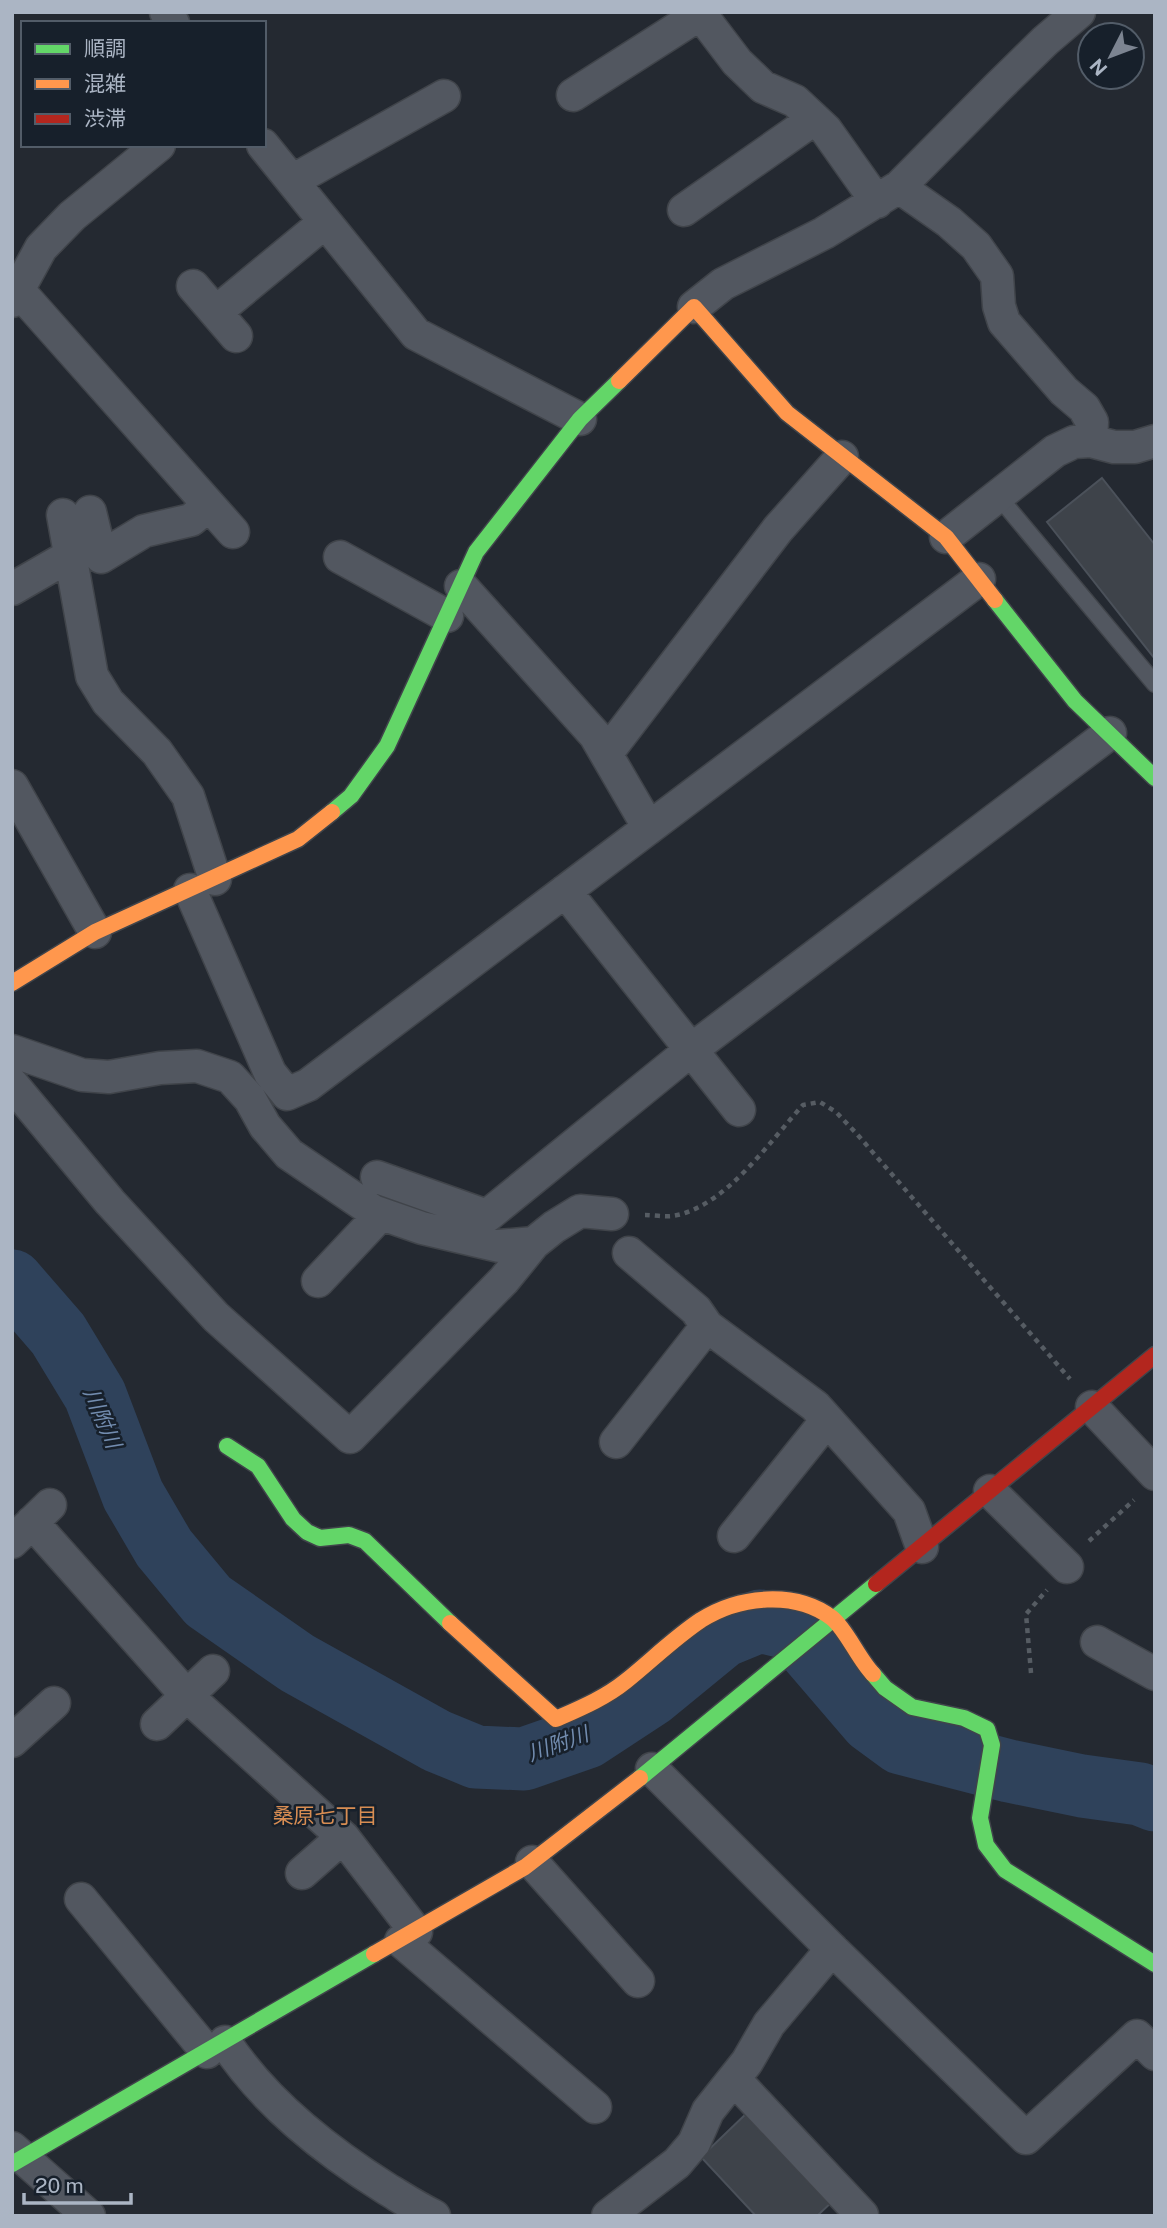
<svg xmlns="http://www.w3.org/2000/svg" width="1167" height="2228" font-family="'Public Sans','Noto Sans JP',sans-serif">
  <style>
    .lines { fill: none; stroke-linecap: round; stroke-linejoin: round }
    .river { stroke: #2f425b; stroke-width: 63 }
    .building { fill: #3e434a; stroke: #4b515a; stroke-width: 2 }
    .lane-casing { stroke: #40444a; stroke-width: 19 }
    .street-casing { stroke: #40444a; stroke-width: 35 }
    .fast-casing { stroke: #40444a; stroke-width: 19 }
    .slow-casing { stroke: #40444a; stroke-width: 19 }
    .jam-casing { stroke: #40444a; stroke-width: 19 }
    .path { stroke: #565c63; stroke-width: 4.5; stroke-dasharray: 5 5; stroke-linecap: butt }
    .lane { stroke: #525760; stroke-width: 16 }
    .street { stroke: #525760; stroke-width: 32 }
    .fast { stroke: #63d668; stroke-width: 16 }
    .slow { stroke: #ff974d; stroke-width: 16 }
    .jam { stroke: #b3261e; stroke-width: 16 }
    .labels { text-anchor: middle; stroke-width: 5; stroke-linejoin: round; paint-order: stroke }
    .water-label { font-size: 21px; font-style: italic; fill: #728caf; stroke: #17202b }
    .neighbourhood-label { font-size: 21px; fill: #d88d53; stroke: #17202b }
  </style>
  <rect width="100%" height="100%" fill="#242931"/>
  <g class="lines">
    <path class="river" d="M12 1281 58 1334 95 1395 133 1495 164 1548 208 1601 297 1663 437 1741 476 1757 524 1759 587 1737 651 1695 723 1636 760 1621 792 1629 871 1721 901 1743 1009 1771 1082 1786 1140 1794 1155 1800"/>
  </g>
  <path class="building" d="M1102 478 1155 545V659L1047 522Z
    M749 2111 834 2200 817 2216H756L701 2157Z"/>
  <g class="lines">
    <defs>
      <path id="lane" d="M998 496 1155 684"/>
      <path id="street" d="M166 12 173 23
        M699 12 737 62 763 87 795 101 826 130 877 202
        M573 95 700 14
        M263 145 416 334 580 419
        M292 181 444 96
        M899 187 949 222 976 246 997 276 999 306 1004 322 1064 391 1084 408 1092 422 1091 441
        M684 210 814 119
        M193 286 236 336
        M18 290 233 532
        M12 301 41 248 72 216 159 145
        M694 307 723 284 824 233 899 187 998 87 1045 41 1079 12
        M216 312 325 222
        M90 512 101 557 144 531 191 520 209 505
        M63 515 92 676 108 702 157 752 188 796 215 879
        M946 537 1055 451 1074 442 1091 441 1114 447H1135L1155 441
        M340 557 447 616
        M461 586 595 735 649 828
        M12 589 71 555
        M606 754 778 529 842 457
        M12 786 95 932
        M190 890 270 1073 287 1094 308 1085 979 579
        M565 891 739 1110
        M12 1051 82 1075 109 1077 160 1068 197 1066 230 1077 250 1099 265 1126 289 1154 373 1211 422 1228 499 1246 534 1243 554 1227 580 1211 612 1214
        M12 1084 110 1202 216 1317 350 1437 504 1280 534 1243
        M377 1177 487 1216 691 1050 1110 733
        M629 1253 696 1310 707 1326
        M318 1281 381 1214
        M1092 1407 1155 1474
        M616 1442 707 1326 815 1406 909 1511 922 1547
        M990 1491 1067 1567
        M32 1522 187 1696 343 1837 416 1932
        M734 1536 827 1420
        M12 1542 50 1505
        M1097 1642 1155 1674
        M157 1724 213 1671
        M12 1741 54 1703
        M652 1769 832 1949 1026 2138 1137 2036 1155 2054
        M532 1862 638 1981
        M302 1873 343 1837
        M81 1899 207 2052
        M401 1941 595 2107
        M225 2042C265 2103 325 2150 387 2189 402 2198 417 2208 434 2216
        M734 2079 862 2215
        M12 2148 89 2216
        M608 2216 677 2163 694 2143 708 2111 747 2062 769 2024 832 1949"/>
      <path id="fast" d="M995 600 1075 701 1155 778
        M332 812 351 796 387 746 476 552 580 419 619 381
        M227 1446 258 1466 293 1519 307 1532 320 1538 349 1535 365 1541 450 1623
        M873 1674 885 1688 912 1707 964 1718 987 1729 992 1745 980 1818 986 1845 1005 1870 1155 1964
        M640 1778 876 1584
        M12 2164 374 1954"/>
      <path id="slow" d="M619 381 694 307 787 413 946 537 995 600
        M12 983 95 932 298 839 332 812
        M450 1623 556 1719C581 1708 605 1698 626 1681 651 1661 674 1638 701 1620 739 1596 795 1590 832 1618 846 1629 859 1660 873 1674
        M374 1954 525 1867 640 1778"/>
      <path id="jam" d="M876 1584 1155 1355"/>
    </defs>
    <use href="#lane" class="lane-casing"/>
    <use href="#street" class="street-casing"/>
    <use href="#fast" class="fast-casing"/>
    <use href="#slow" class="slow-casing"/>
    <use href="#jam" class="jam-casing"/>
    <path class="path" d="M645 1215C653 1215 664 1217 672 1216 724 1209 770 1141 803 1105L820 1102 836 1112 856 1133 1070 1379
      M1089 1541 1134 1500
      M1031 1673 1026 1614 1047 1590"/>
    <use href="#lane" class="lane"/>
    <use href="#street" class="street"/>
    <use href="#fast" class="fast"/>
    <use href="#slow" class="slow"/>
    <use href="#jam" class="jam"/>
  </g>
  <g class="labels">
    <g class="water-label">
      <text transform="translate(102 1418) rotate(67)" y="7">川附川</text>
      <text transform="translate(558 1744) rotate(-20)" y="7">川附川</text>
    </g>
    <g class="neighbourhood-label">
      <text x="325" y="1823">桑原七丁目</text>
    </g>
  </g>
  <rect width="1167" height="2228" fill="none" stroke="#abb5c4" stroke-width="28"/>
  <rect x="21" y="21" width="245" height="126" fill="#17202b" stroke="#525c68" stroke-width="2"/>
  <rect x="35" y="44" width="35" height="10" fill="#63d668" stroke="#525c68" stroke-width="2"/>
  <text x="84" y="56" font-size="21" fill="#abb5c4">順調</text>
  <rect x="35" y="79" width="35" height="10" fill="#ff974d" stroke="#525c68" stroke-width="2"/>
  <text x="84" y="91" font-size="21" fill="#abb5c4">混雑</text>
  <rect x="35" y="114" width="35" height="10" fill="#b3261e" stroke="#525c68" stroke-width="2"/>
  <text x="84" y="126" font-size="21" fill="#abb5c4">渋滞</text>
  <g transform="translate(1111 56) rotate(228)"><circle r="33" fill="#17202b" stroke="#525c68" stroke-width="2"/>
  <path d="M0-5L12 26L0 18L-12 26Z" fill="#7c8491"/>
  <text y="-10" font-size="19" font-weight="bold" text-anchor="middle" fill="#abb5c4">N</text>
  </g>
  <path d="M24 2193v10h107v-10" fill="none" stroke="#abb5c4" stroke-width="3.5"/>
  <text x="35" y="2193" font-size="21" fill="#abb5c4" stroke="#17202b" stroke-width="5" paint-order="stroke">20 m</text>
</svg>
